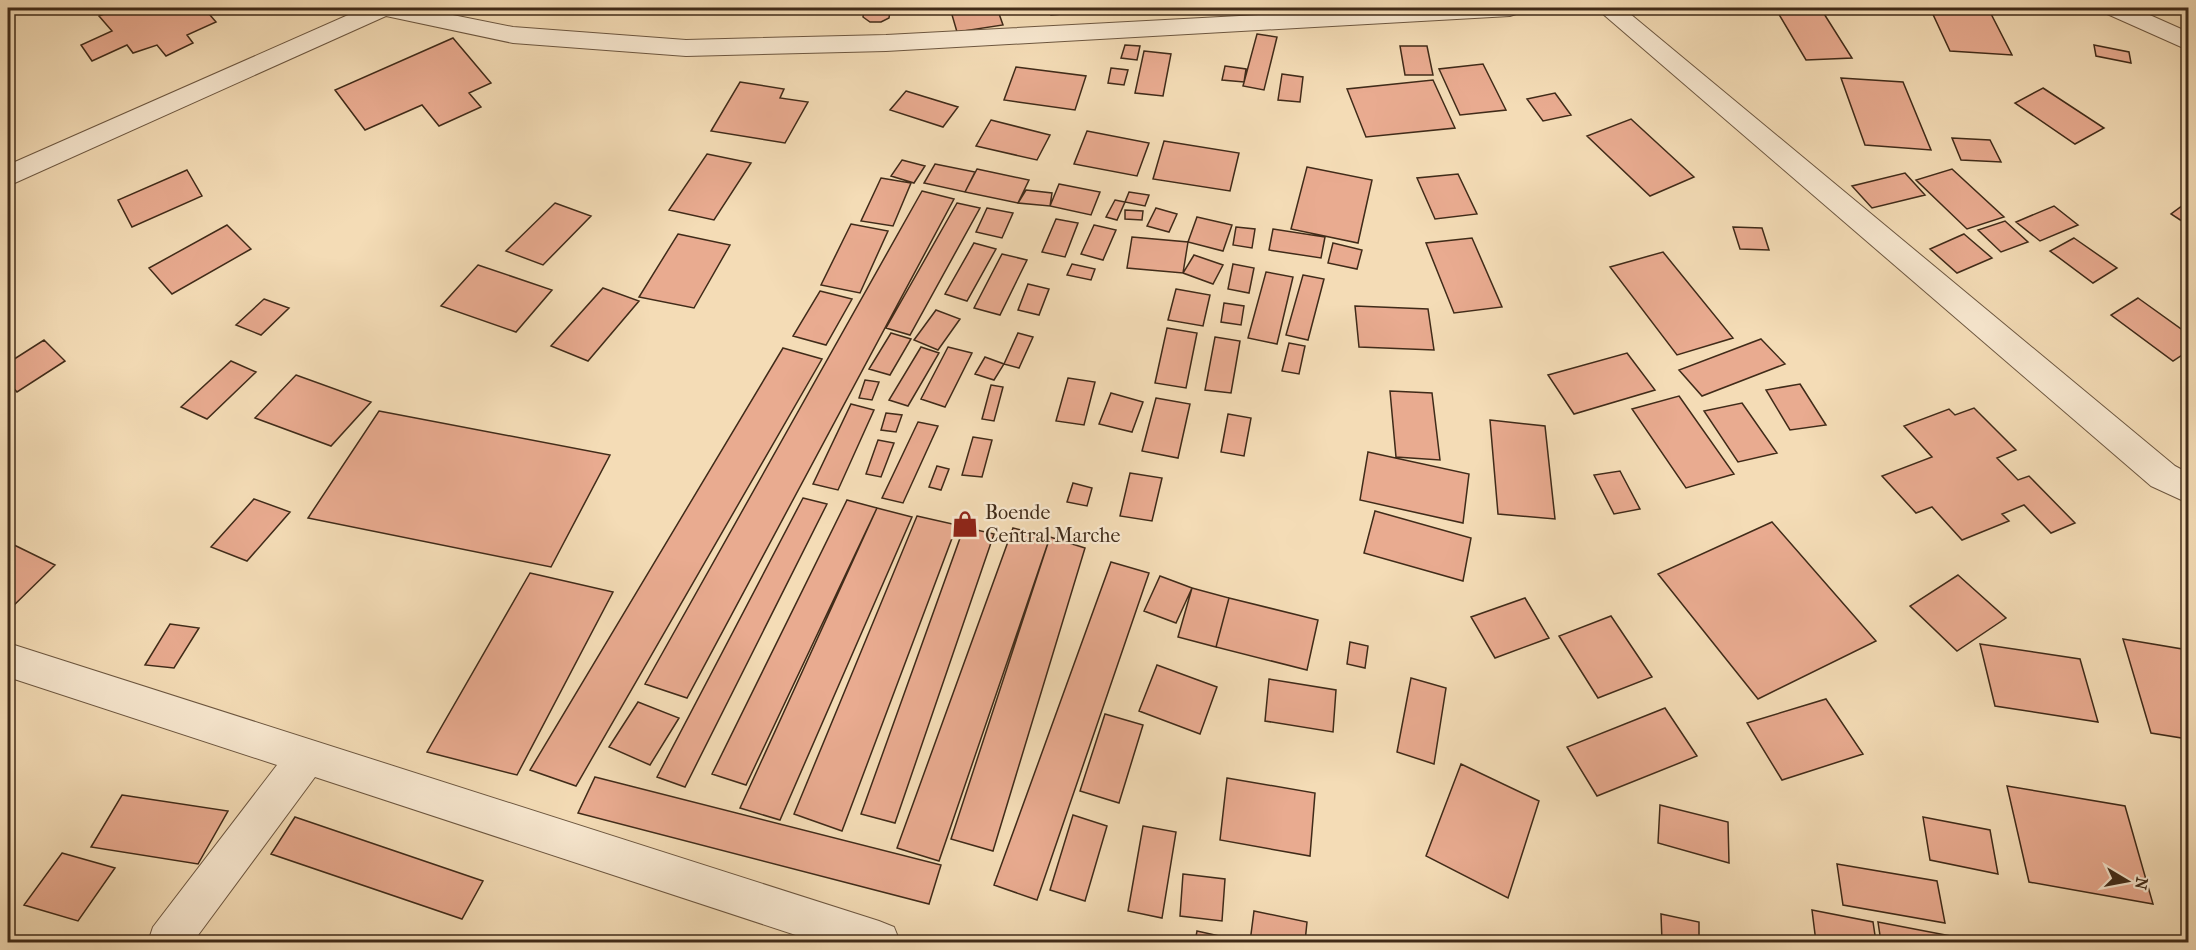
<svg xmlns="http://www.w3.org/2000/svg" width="2196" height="950" font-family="'IM FELL French Canon',serif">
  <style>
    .building { fill: #e9ab90; stroke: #402b19; stroke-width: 1.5 }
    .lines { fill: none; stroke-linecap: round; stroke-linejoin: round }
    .minor-casing { stroke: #6d5740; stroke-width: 2 }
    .minor { fill: #f8e8d0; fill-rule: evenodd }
    .labels { text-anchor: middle; stroke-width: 4.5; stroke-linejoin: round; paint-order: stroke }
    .poi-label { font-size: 20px; fill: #402b19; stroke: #f8e8d0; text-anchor: start }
  </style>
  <rect width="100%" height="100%" fill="#f4dcb6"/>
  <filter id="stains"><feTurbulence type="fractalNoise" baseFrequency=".00333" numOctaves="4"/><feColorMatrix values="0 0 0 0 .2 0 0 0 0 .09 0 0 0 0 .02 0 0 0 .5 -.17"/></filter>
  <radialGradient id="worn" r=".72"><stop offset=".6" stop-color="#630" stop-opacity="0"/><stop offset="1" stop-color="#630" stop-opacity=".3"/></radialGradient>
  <path class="building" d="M119 8H204L216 22 187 35 193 43 166 56 157 45 133 53 127 45 92 61 81 45 112 31 99 16Z
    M870 8H886L890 11 889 18 881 22H870L863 17 864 11Z
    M950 8H997L1003 25 957 32Z
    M1050 8H1086L1087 12 1051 15Z
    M1930 8H1988L2012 55 1950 51Z
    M1821 9 1852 58 1806 60 1777 11Z
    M1257 34 1277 37 1264 90 1243 86Z
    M453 38 491 83 469 93 481 107 439 126 422 105 365 130 335 90Z
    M1125 45 1140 46 1137 60 1121 58Z
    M2094 45 2129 52 2131 63 2096 56Z
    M1400 46H1427L1433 75H1405Z
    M1144 51 1171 54 1163 96 1135 93Z
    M1483 64 1506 110 1460 115 1439 69Z
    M1225 66 1246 69 1244 82 1222 80Z
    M1016 67 1086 76 1075 110 1004 100Z
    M1111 68 1128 70 1124 85 1108 83Z
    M1282 74 1303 77 1300 102 1278 100Z
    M1841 78 1903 82 1931 150 1865 145Z
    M1433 80 1455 128 1366 137 1347 89Z
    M740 82 784 89 780 98 808 102 785 143 711 131Z
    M2043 88 2104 128 2075 144 2015 103Z
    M906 91 958 107 943 127 890 110Z
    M1555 93 1571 115 1543 121 1527 99Z
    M1631 119 1694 177 1650 196 1587 136Z
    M991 120 1050 135 1037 160 976 146Z
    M1087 131 1149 143 1137 176 1074 164Z
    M1952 138 1990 140 2001 162 1961 160Z
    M1164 141 1239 153 1230 191 1153 179Z
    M707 154 751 163 714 220 669 210Z
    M902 160 925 166 914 183 891 176Z
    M935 164 975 172 965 192 924 183Z
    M1307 167 1372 180 1358 243 1291 229Z
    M977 169 1029 180 1018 203 965 192Z
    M1952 169 2004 217 1967 229 1916 180Z
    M187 170 202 196 132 227 118 200Z
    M1905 173 1925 195 1872 208 1852 186Z
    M1458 174 1477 214 1435 219 1417 178Z
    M881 178 911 183 893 226 861 221Z
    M1059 184 1100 192 1091 215 1050 206Z
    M1026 190 1052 193 1050 206 1018 203Z
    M922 191 954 199 687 698 645 684Z
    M1129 192 1149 195 1145 206 1125 202Z
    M1115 200 1125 202 1117 220 1106 217Z
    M555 203 591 216 543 265 506 251Z
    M957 203 980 208 910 335 886 328Z
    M2186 203 2188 204V225L2171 214Z
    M2054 206 2078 225 2040 241 2016 222Z
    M987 208 1013 213 1002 238 976 232Z
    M1156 208 1177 214 1169 232 1147 226Z
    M1125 210 1143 211 1142 220 1125 219Z
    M1197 217 1232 225 1223 251 1188 242Z
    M1056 219 1078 223 1065 257 1042 252Z
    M2005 221 2028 242 2001 252 1978 230Z
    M851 224 888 231 860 293 821 285Z
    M227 225 251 249 172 294 149 268Z
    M1094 225 1116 230 1103 260 1081 254Z
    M1236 227 1255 229 1252 248 1233 245Z
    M1733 227 1762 228 1769 250 1740 249Z
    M1273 229 1325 237 1321 258 1269 250Z
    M678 234 730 245 694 308 639 297Z
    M1964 234 1992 258 1957 273 1930 249Z
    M1132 237 1188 242 1183 273 1127 268Z
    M1472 238 1502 307 1454 313 1426 243Z
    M2074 238 2117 268 2093 283 2050 251Z
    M974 243 996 249 967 301 945 294Z
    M1333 243 1362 250 1357 269 1328 263Z
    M1663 252 1733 338 1677 355 1610 267Z
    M1002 254 1027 260 1000 315 974 308Z
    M1194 255 1223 265 1213 284 1183 273Z
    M1072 264 1095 269 1091 280 1067 275Z
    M1233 264 1254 268 1249 293 1228 289Z
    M478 265 552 290 516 332 441 306Z
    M1266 272 1293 277 1277 344 1248 338Z
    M1303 275 1324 279 1308 340 1286 335Z
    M1028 284 1049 289 1039 315 1018 310Z
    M603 288 639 301 588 361 551 346Z
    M1176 289 1210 295 1203 326 1168 320Z
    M820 291 852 299 826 345 793 336Z
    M2138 298 2188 334V351L2173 361 2111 315Z
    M264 299 289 308 261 335 236 325Z
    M1224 303 1244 306 1241 325 1221 322Z
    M1355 306 1428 309 1434 350 1359 347Z
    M936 310 960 319 938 350 914 340Z
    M1167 328 1197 333 1186 388 1155 383Z
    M891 333 911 339 890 375 869 369Z
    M1018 333 1033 337 1019 368 1004 364Z
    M1215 337 1240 341 1231 393 1205 390Z
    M1761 339 1785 364 1702 396 1679 370Z
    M44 340 65 361 17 392 8 382V363Z
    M1289 343 1305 346 1299 374 1282 371Z
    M921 347 939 353 908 406 889 400Z
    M948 347 972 353 945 407 921 399Z
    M783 348 822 359 576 786 530 770Z
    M1627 353 1655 390 1574 414 1548 375Z
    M985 357 1004 364 994 380 975 374Z
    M231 361 256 372 207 419 181 407Z
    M296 375 371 402 331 446 255 418Z
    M1068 378 1095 382 1084 425 1056 421Z
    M865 380 879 382 872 400 859 398Z
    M1800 384 1826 425 1790 430 1766 390Z
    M991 385 1003 387 994 421 982 419Z
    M1390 391 1432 393 1440 460 1396 457Z
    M1111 393 1143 402 1132 432 1099 424Z
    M1679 396 1734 474 1686 488 1632 409Z
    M1156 398 1190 404 1178 458 1142 451Z
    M1742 403 1777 453 1738 462 1704 411Z
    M851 404 874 410 838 490 813 484Z
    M1974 408 2016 450 1997 458 2018 480 2029 476 2075 523 2051 533 2024 505 2002 514 2009 521 1962 540 1932 507 1916 513 1882 476 1932 457 1904 426 1949 409 1955 415Z
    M379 411 610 455 551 567 308 518Z
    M886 413 902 415 896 432 881 430Z
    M1228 414 1251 418 1244 456 1221 452Z
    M1490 420 1545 426 1555 519 1498 514Z
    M918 422 938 426 903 503 882 498Z
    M973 437 992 440 982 477 962 475Z
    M878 440 894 443 881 477 866 474Z
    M1368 452 1469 474 1463 523 1360 500Z
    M937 466 949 469 941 490 929 487Z
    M1620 471 1640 509 1614 514 1594 475Z
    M1130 473 1162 478 1152 521 1120 516Z
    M1073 483 1092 488 1087 506 1067 502Z
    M803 498 827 504 685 787 657 777Z
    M254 499 290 512 247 561 211 547Z
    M847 500 877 508 746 785 712 774Z
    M877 508 912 517 780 820 740 808Z
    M1375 511 1471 538 1463 581 1364 553Z
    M917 516 957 525 842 831 794 814Z
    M1772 522 1876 641 1758 699 1658 574Z
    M964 527 994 534 895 823 861 814Z
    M1013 528 1050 537 939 861 897 848Z
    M1050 537 1085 548 993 851 951 839Z
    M8 542 55 565 8 611Z
    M1111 562 1149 573 1037 900 994 885Z
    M530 573 613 592 517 775 427 752Z
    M1958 575 2006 618 1957 651 1910 606Z
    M1160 576 1192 588 1176 623 1144 611Z
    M1192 588 1229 598 1216 647 1178 637Z
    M1229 598 1318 620 1307 670 1216 647Z
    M1525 598 1549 638 1495 658 1471 617Z
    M1611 616 1652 677 1598 698 1559 636Z
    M170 624 199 628 174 668 145 665Z
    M2123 639 2188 650V739L2151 733Z
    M1350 642 1368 646 1365 668 1347 664Z
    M1980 644 2080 659 2098 722 1995 706Z
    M1157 665 1217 687 1200 734 1139 711Z
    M1411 678 1446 688 1434 764 1397 752Z
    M1269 679 1336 690 1333 732 1265 721Z
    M1826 699 1863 754 1782 780 1747 723Z
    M638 702 679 718 650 765 609 747Z
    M1665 708 1697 756 1597 796 1567 747Z
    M1105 714 1143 725 1119 803 1080 791Z
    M1461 764 1539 801 1508 898 1426 856Z
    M595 777 941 865 929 904 578 813Z
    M1227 778 1315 793 1310 856 1220 840Z
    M2007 786 2125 806 2153 904 2029 882Z
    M122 795 228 811 198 864 91 847Z
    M1660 805 1728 822 1729 863 1658 843Z
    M1073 815 1107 826 1085 901 1050 890Z
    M295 817 483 881 462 919 271 854Z
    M1923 817 1990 830 1998 874 1930 860Z
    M1143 826 1176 832 1162 918 1128 911Z
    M62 853 115 868 78 921 24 905Z
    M1837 864 1937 881 1945 923 1843 905Z
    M1183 874 1225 879 1222 921 1180 916Z
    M1812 910 1873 922 1876 942H1816Z
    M1254 911 1307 922 1305 942H1250Z
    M1661 914 1699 922V942L1662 941Z
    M1878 922 1982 942H1881Z
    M1197 931 1233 939 1232 942H1195Z
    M1356 936 1385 942H1356Z"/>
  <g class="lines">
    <defs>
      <path id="minor" d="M364 8H418L513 27 686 40 886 35 1388 8H1522L1519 13 1510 16 886 51 686 56 513 43 386 16 8 186V165Z
        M1596 8H1623L2175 466 2188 473V503L2151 486Z
        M2102 8H2134L2188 32V50L2105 13Z
        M8 643 879 921 894 927 900 942H817L315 777 193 942H148L153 927 277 765 8 677Z"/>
    </defs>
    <use href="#minor" class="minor-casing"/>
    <use href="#minor" class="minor"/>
  </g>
  <defs>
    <symbol id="shop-bare" viewBox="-9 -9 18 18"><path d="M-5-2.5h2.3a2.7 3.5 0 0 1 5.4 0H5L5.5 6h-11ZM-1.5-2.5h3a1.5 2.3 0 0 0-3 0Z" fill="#8f2418" stroke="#f8e8d0" stroke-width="2.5" paint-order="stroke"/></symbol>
  </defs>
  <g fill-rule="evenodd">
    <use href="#shop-bare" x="946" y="505" width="38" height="38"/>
  </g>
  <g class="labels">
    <g class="poi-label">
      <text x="985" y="519">Boende<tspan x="985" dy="23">Central Marche</tspan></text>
    </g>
  </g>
  <rect width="2196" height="950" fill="none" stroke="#f4dcb6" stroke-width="30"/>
  <rect x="9" y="9" width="2178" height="932" fill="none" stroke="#402b19" stroke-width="3"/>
  <rect x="15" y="15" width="2166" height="920" fill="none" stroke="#402b19" stroke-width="1.5"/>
  <g transform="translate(2127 881) rotate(100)" stroke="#f8e8d0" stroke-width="4.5" paint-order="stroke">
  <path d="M0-4.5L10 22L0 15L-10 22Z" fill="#402b19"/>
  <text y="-9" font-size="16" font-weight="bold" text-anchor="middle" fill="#402b19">N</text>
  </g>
  <rect width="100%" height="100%" filter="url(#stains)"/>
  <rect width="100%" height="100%" fill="url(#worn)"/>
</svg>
